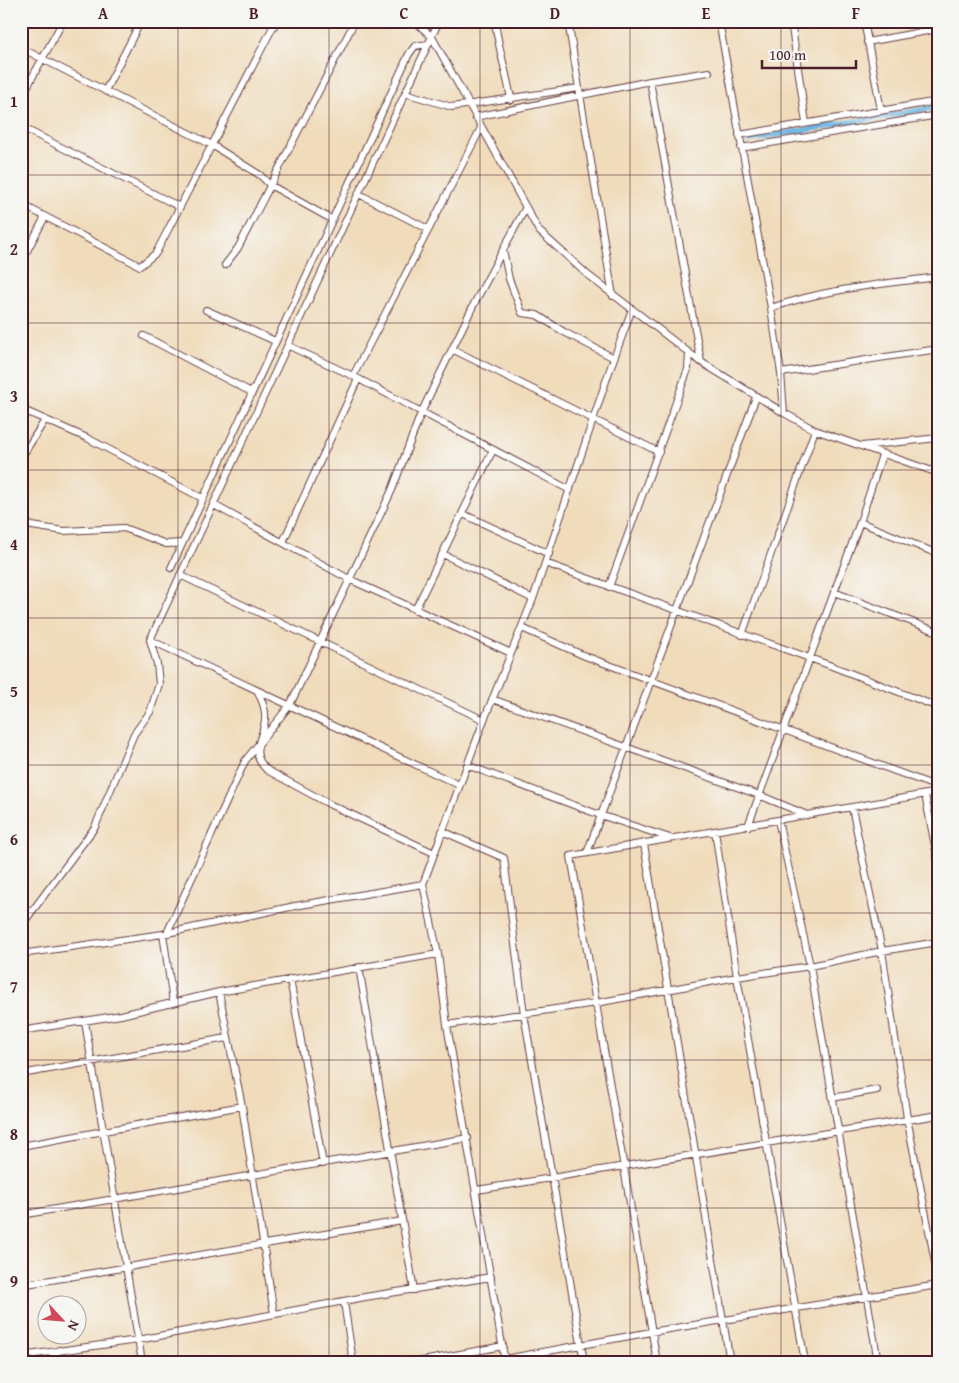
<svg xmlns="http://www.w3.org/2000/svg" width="959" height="1383" font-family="'Gentium Book Plus',serif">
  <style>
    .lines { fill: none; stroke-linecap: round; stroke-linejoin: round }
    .canal { stroke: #6bb6e4; stroke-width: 6 }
    .street-casing { stroke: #633b41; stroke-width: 8 }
    .street { stroke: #fff; stroke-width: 6 }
    .grid { fill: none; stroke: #4a1f2b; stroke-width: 1; stroke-opacity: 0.55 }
    .neatline { fill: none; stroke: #4a1f2b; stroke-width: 2 }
    .grid-label { font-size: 16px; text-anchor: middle; font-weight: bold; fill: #4a1f2b }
  </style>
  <rect width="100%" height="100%" fill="#f6f6f2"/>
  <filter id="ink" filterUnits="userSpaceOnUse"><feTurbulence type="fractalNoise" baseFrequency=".02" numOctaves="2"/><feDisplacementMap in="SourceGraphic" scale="10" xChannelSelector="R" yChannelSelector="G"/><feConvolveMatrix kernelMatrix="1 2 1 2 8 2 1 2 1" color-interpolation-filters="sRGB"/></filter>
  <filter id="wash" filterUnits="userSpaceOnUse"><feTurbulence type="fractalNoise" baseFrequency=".0096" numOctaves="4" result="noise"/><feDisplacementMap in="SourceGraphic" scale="20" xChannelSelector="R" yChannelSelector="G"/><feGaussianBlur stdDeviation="1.12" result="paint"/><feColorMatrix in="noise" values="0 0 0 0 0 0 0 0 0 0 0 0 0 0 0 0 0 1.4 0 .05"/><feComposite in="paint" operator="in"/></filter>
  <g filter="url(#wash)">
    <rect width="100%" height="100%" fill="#f0dcbb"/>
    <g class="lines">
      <path class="canal" d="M748 140 938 107"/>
    </g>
  </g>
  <g filter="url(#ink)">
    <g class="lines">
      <defs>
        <path id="street" d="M265 21 274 26
          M415 21 432 37 539 231 589 276 701 362 784 413 815 430 938 473
          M495 21C498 48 507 73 511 100
          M568 21 613 296
          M719 21 771 308 781 373 784 413
          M791 21 806 123
          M864 21 881 110
          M867 42 938 29
          M21 48 212 145 260 175 270 185 331 219
          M650 81 701 362
          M105 91 141 21
          M405 93 452 107 579 88
          M21 98 63 21
          M475 117 650 81 709 72
          M21 127 180 207
          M739 135 938 101
          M741 148 938 115
          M359 194 428 229
          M21 204 140 266 156 253 276 21
          M503 250 509 279 522 313 537 315 564 332 614 358
          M21 262 45 217
          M225 265 238 248 355 21
          M771 308C825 289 881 284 938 277
          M206 310 275 341
          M144 336 251 392
          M289 346 353 376 570 490
          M452 349 659 452
          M781 373 938 349
          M353 376 481 128
          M21 409 87 438 202 498
          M862 446 938 438
          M21 458 45 420
          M214 505 349 579 511 653
          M463 514 549 554
          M21 521 32 526 64 531 124 528 166 544 182 543
          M860 522 938 554
          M283 542 358 379
          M443 554 533 599
          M545 563 829 665 938 707
          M171 568 409 54 415 46 428 44
          M180 575 484 720
          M609 587 688 369 689 353
          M834 592 938 632
          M415 610 493 450
          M522 628 585 656 938 787
          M742 635 815 430
          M150 640 459 785
          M258 692C262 701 266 709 265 719 264 740 247 751 267 770L331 805 434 853
          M492 699 759 795 807 815
          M467 765 600 815 670 838
          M925 795 938 861
          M852 808 882 951 907 1118 938 1277
          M778 820 810 966 878 1362
          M748 826 860 522 882 455
          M442 831 504 858 524 1014 584 1362
          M715 831 737 977 805 1362
          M644 844 730 1362
          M587 853 756 397
          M21 926 95 827 134 734 150 712 159 684 157 664 150 640 439 21
          M167 933 245 761 290 705 392 490 421 413 474 304 526 207
          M163 934 173 1002
          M21 954 163 934 295 906 423 884
          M359 967 414 1290
          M290 979 323 1164
          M219 992 242 1106 274 1314
          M85 1022 142 1362
          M447 1025 596 1003 737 977 810 966 882 951 938 942
          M21 1031 121 1015 219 992 438 954
          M21 1074 227 1038
          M832 1098 877 1090
          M21 1146 242 1106
          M477 1190 938 1115
          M21 1215 468 1138
          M21 1285 402 1221
          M344 1302 353 1362
          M21 1356 138 1340 365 1297 491 1277
          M505 1359 651 1332 938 1285
          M50 1362 59 1350
          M417 1362 503 1346
          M505 1362 447 1025 438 954 423 884 484 720 533 599 609 372 632 309
          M657 1362 571 856 938 792"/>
      </defs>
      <use href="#street" class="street-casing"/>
      <use href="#street" class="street"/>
    </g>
  </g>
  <path class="grid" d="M178 21V1362M329 21V1362M480 21V1362M630 21V1362M781 21V1362M21 175H938M21 323H938M21 470H938M21 618H938M21 765H938M21 913H938M21 1060H938M21 1208H938"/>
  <rect width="959" height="1383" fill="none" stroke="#f6f6f2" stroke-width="55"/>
  <g transform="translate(62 1320) rotate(116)"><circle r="24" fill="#f6f6f2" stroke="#b1a0a2"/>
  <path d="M0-4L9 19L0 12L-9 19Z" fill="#d1495b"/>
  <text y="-8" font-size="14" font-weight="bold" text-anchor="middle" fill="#4a1f2b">N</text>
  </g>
  <path d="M762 60v8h94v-8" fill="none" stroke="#4a1f2b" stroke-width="2.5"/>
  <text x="769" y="60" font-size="15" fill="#4a1f2b" stroke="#f6f6f2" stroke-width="4" paint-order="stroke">100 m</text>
  <rect x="28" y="28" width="904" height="1328" class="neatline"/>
  <g class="grid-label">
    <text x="103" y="19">A</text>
    <text x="254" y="19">B</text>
    <text x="404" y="19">C</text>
    <text x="555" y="19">D</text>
    <text x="706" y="19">E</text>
    <text x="856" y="19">F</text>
    <text x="14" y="107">1</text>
    <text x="14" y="255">2</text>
    <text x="14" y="402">3</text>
    <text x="14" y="550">4</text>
    <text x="14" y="697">5</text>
    <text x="14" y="845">6</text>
    <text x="14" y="992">7</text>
    <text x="14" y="1140">8</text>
    <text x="14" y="1287">9</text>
  </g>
</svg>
